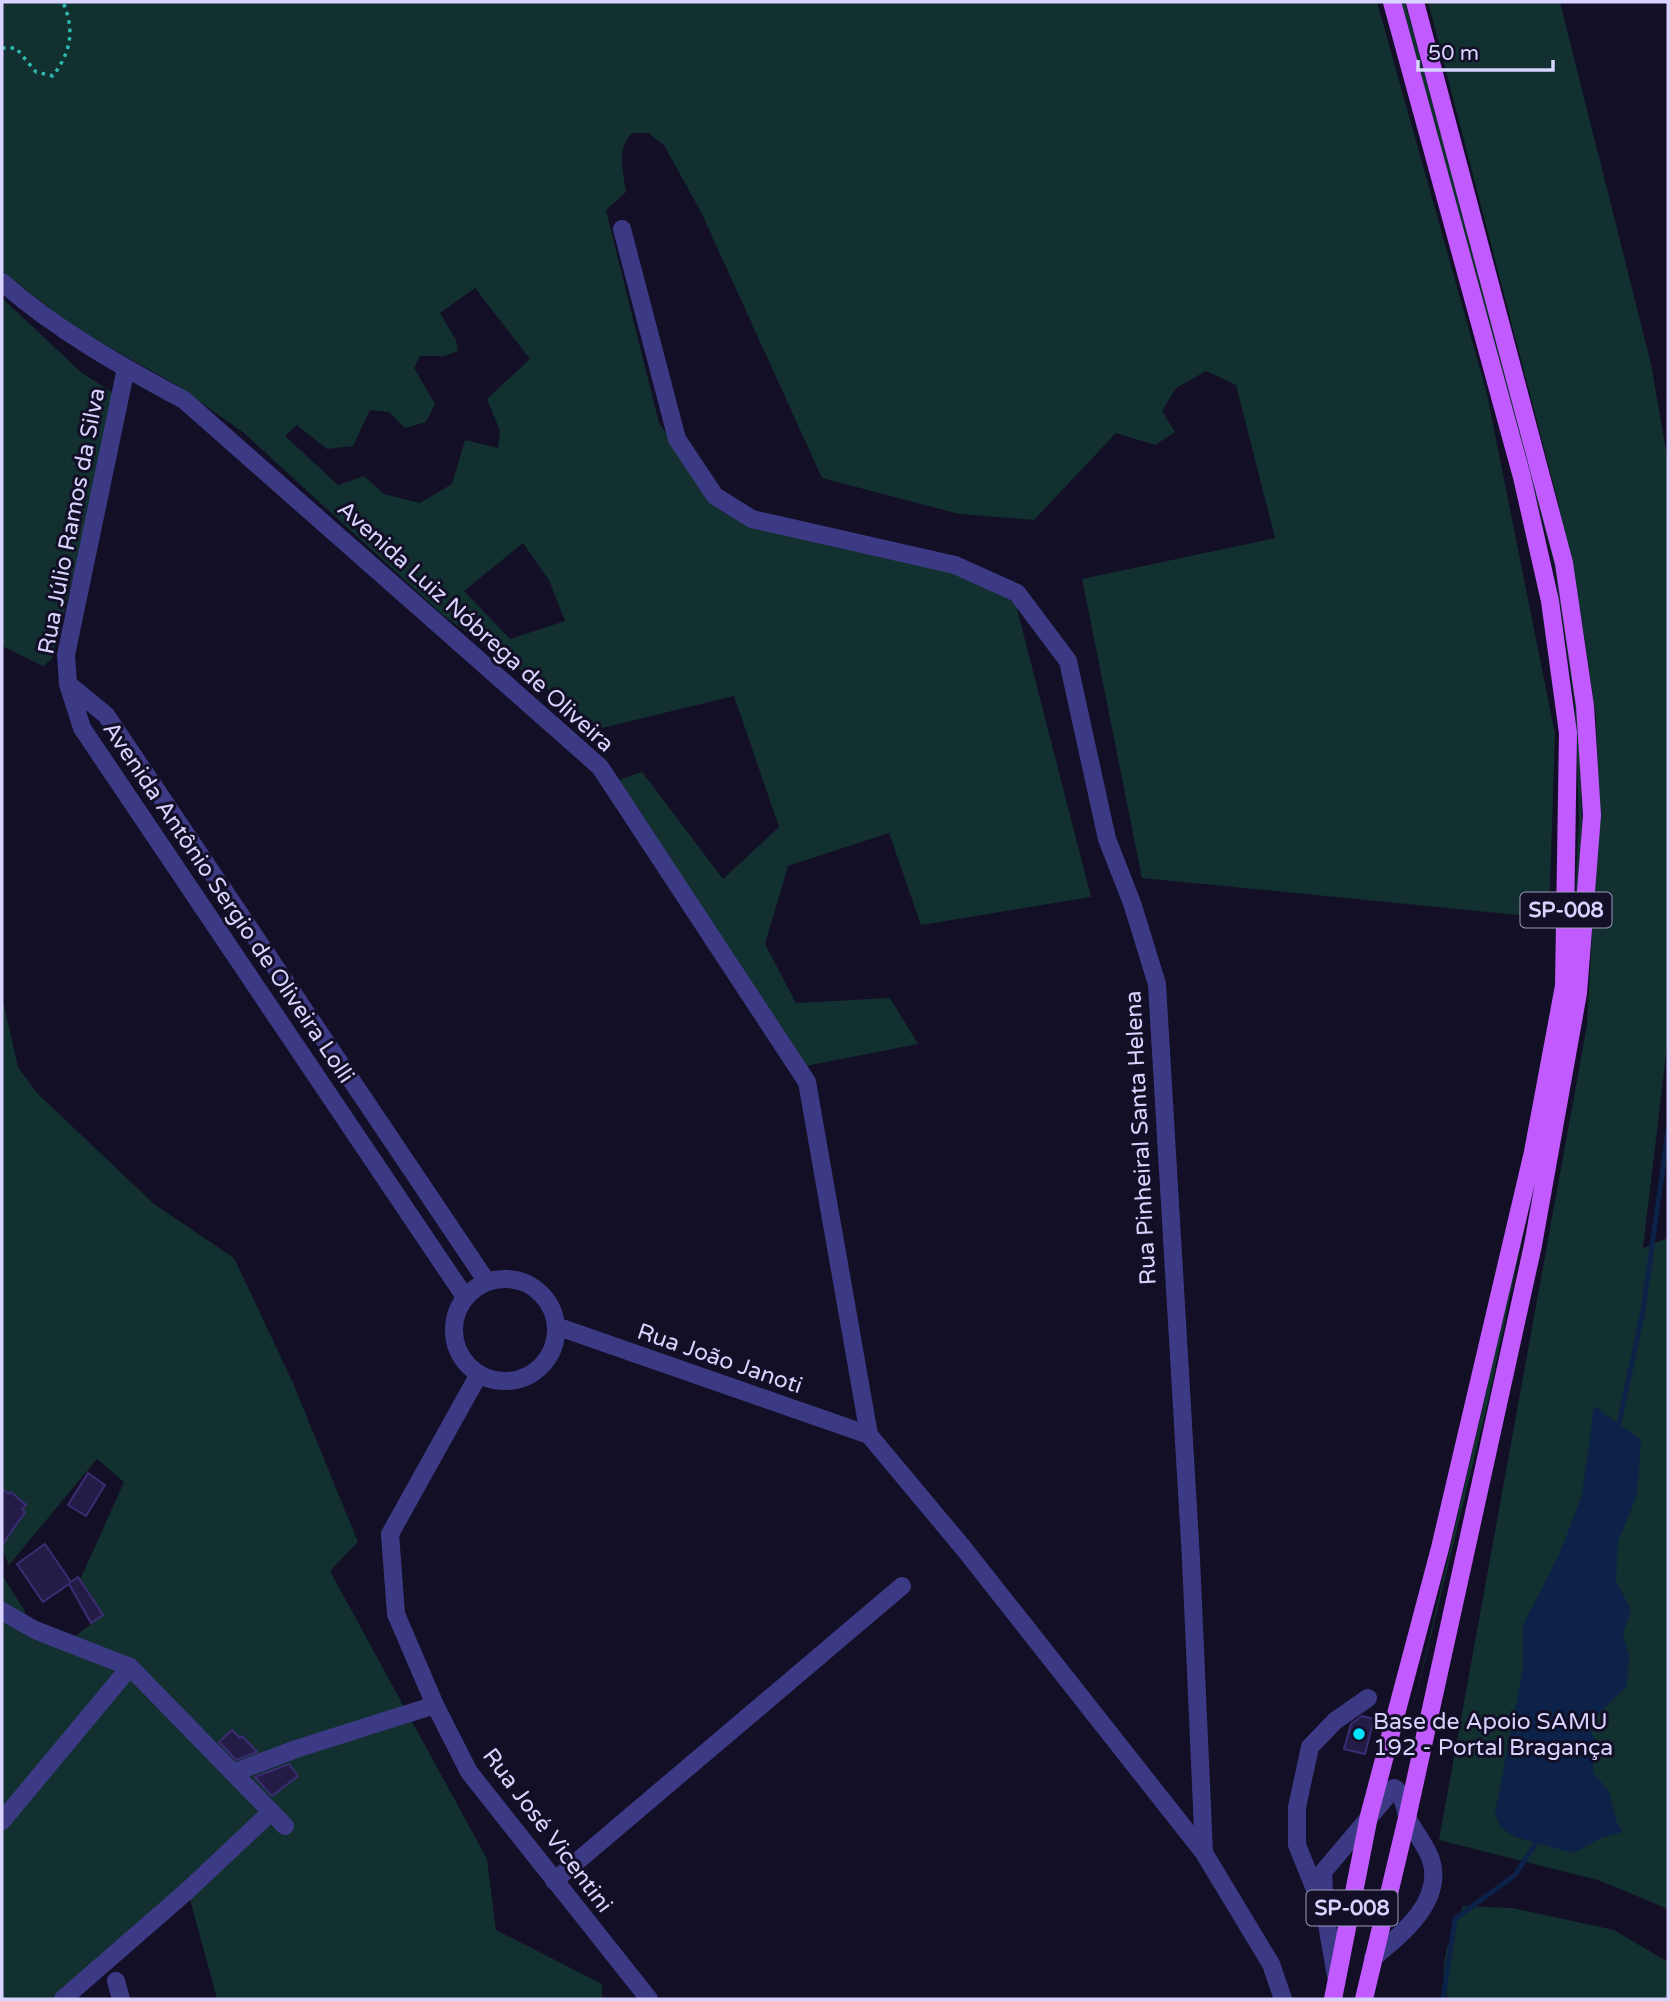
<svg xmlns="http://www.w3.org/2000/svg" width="1670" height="2001" font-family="'Varela Round',sans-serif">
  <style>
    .green { fill: #12302f; fill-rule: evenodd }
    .water { fill: #0c2248 }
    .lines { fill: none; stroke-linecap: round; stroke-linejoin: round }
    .stream { stroke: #0c2248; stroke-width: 5 }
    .building { fill: #241b47; stroke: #3b2d73; stroke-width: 2 }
    .path { stroke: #2fb8b0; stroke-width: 3.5; stroke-dasharray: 3.5 5; stroke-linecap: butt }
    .minor { stroke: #3d3a85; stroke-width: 18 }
    .major { stroke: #c25bff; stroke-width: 18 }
    .poi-dot { fill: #00e5ff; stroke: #130f26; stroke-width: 2.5 }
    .labels { text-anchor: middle; stroke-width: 6; stroke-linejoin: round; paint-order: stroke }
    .shield { fill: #130f26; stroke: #9e99be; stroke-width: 2 }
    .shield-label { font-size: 21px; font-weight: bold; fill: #d9d4ff }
    .street-label { font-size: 23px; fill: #d9d4ff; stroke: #130f26 }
    .poi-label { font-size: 23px; fill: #d9d4ff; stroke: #130f26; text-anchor: start }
  </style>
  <rect width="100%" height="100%" fill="#130f26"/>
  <path class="green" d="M2 2H1377L1487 394 1555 734 1549 918 1142 878 1082 579 1275 538 1236 385 1206 371 1176 388 1162 411 1175 432 1155 445 1116 433 1034 520 959 514 822 478 701 212 664 145 648 133H632C616 150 623 170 626 192L606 210 659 423 724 513 804 540 955 569 1014 597 1091 897 921 925 889 833 788 866 765 944 796 1003 890 998 918 1044 801 1067 616 781 642 772 723 879 779 827 734 696 602 728 444 616 244 433 175 384 73 327 2 271ZM475 288 530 359 487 399 500 431 498 448 465 440 452 484 420 503 384 494 364 476 338 485 285 436 297 425 327 449 353 446 370 410 389 412 405 428 426 422 435 404 414 368 420 356H445L458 351 456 340 440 313ZM523 543 549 580 565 621 510 639 464 591Z
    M1400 2H1405L1557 561 1578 707 1582 817 1579 907 1568 1020 1488 1402 1410 1722 1484 1401 1565 1020 1571 988 1579 817 1575 707 1554 563Z
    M1428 2H1560L1651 364 1668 462V1038L1643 1248 1668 1238V1909L1598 1880 1439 1840 1587 1025 1599 807 1596 716 1582 622 1557 498Z
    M2 298 82 373 120 397 52 659 43 666 2 646Z
    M2 996 18 1067 36 1092 154 1204 234 1258 293 1383 358 1542 330 1571 487 1859 496 1930 602 1984V1999H217L188 1892 63 1999H2V1611L74 1637 103 1615 80 1580 124 1482 97 1459 9 1565 2 1549V1530L9 1535 25 1512 22 1509 26 1505 11 1492 9 1494 2 1489Z
    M2 1575 25 1611 24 1616 2 1603Z
    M1463 1906 1512 1908 1614 1930 1668 1962V1999H1448C1436 1965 1450 1938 1463 1906Z"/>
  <path class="water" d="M1594 1406 1641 1440 1637 1495 1618 1542 1616 1581 1631 1610 1623 1634 1629 1656 1627 1686 1591 1721 1592 1735 1599 1743 1607 1742 1593 1759V1773L1609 1791 1617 1823 1623 1832 1604 1837 1573 1853 1515 1837 1501 1828 1495 1813 1523 1668V1625L1559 1555 1582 1495Z"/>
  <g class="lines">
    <path class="stream" d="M1618 1428 1643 1311 1668 1131
      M1443 1999 1455 1919 1515 1875 1539 1838"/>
  </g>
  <path class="building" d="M88 1473 105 1485 86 1516 68 1505Z
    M2 1489 9 1494 11 1492 26 1505 22 1509 25 1512 2 1545Z
    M45 1544 71 1582 78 1577 103 1615 91 1623 69 1584 43 1602 17 1564Z
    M1362 1716 1374 1719 1365 1754 1344 1749 1351 1724Z
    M232 1730 240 1738 242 1736 257 1752 236 1760 219 1742Z
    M289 1764 298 1776 272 1796 255 1777Z"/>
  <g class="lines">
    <path class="path" d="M2 48H16L36 72 53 76C71 51 75 31 63 2"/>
    <path class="minor" d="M622 229 677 439 715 496 752 519 955 565 1017 593 1068 661 1107 839 1132 903 1157 984 1191 1559 1204 1853
      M2 282C56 330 121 366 184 400L600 767 807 1082 869 1435 965 1550 1204 1853 1271 1964 1283 1999
      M126 368 66 655 68 684 82 728 465 1297
      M68 684 106 715 487 1282
      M454 1330a51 51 0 1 1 102 0a51 51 0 1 1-102 0Z
      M556 1326 869 1435
      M479 1374 390 1534 396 1614 435 1705 469 1772 649 1999
      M2 1611 35 1630 130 1667 285 1826
      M233 1773 296 1749 435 1705
      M2 1821 130 1667
      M554 1881 902 1586
      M1320 1902 1297 1845V1807L1310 1747 1335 1721 1368 1698
      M1336 1976 1325 1913 1323 1872 1394 1788C1405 1794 1404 1810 1409 1821 1416 1834 1427 1847 1431 1860 1444 1901 1401 1935 1373 1958
      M116 1981 121 1999
      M63 1999 187 1891 271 1812"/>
    <path class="major" d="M1333 1999 1369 1816 1440 1548 1533 1152 1564 986 1568 733 1550 601 1522 477 1392 2
      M1364 1999 1407 1818 1533 1245 1578 993 1592 815 1585 706 1564 563 1415 2"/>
  </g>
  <circle class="poi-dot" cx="1359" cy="1734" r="7"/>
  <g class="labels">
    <g class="shield">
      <rect x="1520.5" y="892.5" width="91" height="35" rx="5"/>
      <rect x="1306.5" y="1890.5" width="91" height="35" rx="5"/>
    </g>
    <g class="shield-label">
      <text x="1566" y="917">SP-008</text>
      <text x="1352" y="1915">SP-008</text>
    </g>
    <g class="street-label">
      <text transform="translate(71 521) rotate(-79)" y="8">Rua Júlio Ramos da Silva</text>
      <text transform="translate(476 626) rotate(42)" y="8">Avenida Luiz Nóbrega de Oliveira</text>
      <text transform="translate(229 902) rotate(56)" y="8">Avenida Antônio Sergio de Oliveira Lolli</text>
      <text transform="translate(1140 1138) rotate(-93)" y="8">Rua Pinheiral Santa Helena</text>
      <text transform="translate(720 1358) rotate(19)" y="8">Rua João Janoti</text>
      <text transform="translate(548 1830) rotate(53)" y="8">Rua José Vicentini</text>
    </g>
    <g class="poi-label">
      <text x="1373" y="1729">Base de Apoio SAMU<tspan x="1373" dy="26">192 - Portal Bragança</tspan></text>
    </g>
  </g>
  <rect width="1670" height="2001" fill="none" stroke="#d9d4ff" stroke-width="7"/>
  <path d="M1418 60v10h135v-10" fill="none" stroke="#d9d4ff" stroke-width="3.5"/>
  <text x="1428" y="60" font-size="21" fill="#d9d4ff" stroke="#130f26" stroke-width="5" paint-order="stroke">50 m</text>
</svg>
